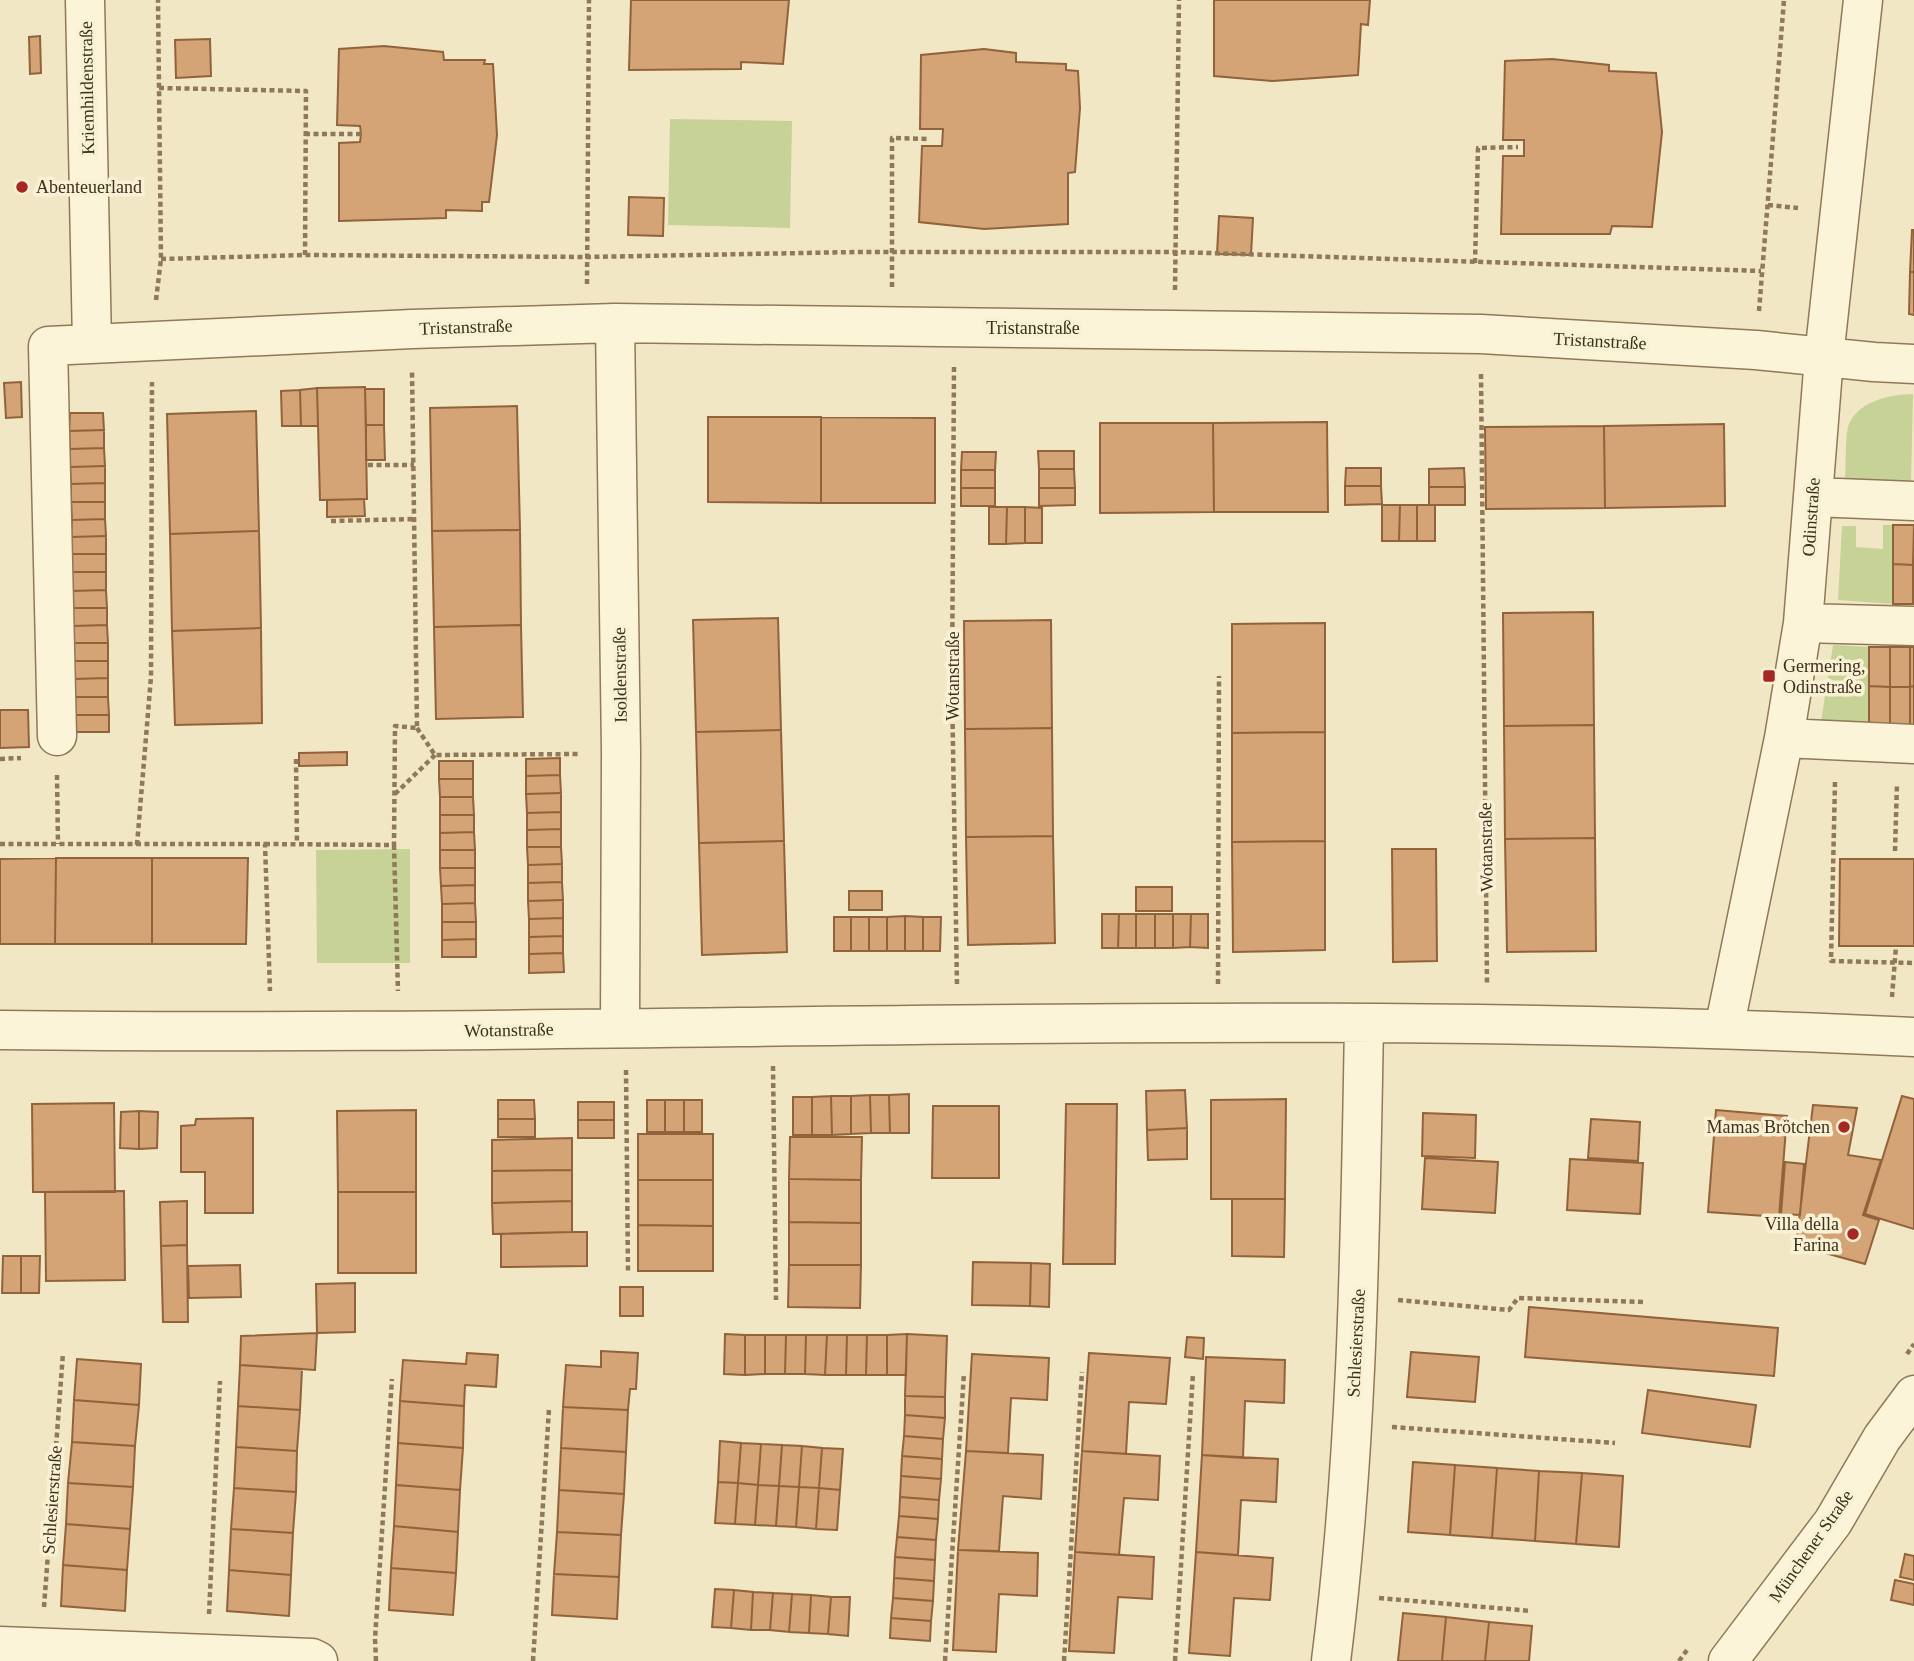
<svg xmlns="http://www.w3.org/2000/svg" width="1914" height="1661" font-family="'Times New Roman',serif">
  <style>
    .green { fill: #c7d296 }
    .building { fill: #d4a376; stroke: #91633b; stroke-width: 2 }
    .lines { fill: none; stroke-linecap: round; stroke-linejoin: round }
    .minor-casing { stroke: #8f7958; stroke-width: 41 }
    .path { stroke: #8f7958; stroke-width: 4.5; stroke-dasharray: 5 3.5; stroke-linecap: butt }
    .minor { stroke: #fcf4d8; stroke-width: 38 }
    .poi-dot { fill: #a42922; stroke: #f9f1d4; stroke-width: 2.5 }
    .labels { text-anchor: middle; stroke-width: 7; stroke-linejoin: round; paint-order: stroke }
    .street-label { font-size: 18px; fill: #3e2f1e; stroke: #f9f1d4 }
    .poi-label { font-size: 18px; fill: #3e2f1e; stroke: #f9f1d4; text-anchor: start }
  </style>
  <rect width="100%" height="100%" fill="#f2e7c4"/>
  <path class="green" d="M670 119 792 121 790 228 668 225Z
    M1913 394 1911 482 1845 480C1846 468 1845 433 1849 424 1860 400 1890 395 1913 394Z
    M1883 525H1893V604L1838 600 1842 526H1856V547L1883 549Z
    M1833 645 1869 647V726L1821 722Z
    M410 849V963H317L316 850Z"/>
  <path class="building" d="M631 0H789L783 64 741 62V69L629 70Z
    M1214 0H1370L1368 25 1361 24 1358 75 1273 81 1214 76Z
    M40 36 41 73 30 74 29 37Z
    M210 39 211 76 176 78 175 40Z
    M384 46 443 52 444 60H485L484 64H493L497 135 489 202H482V211L446 210V218L339 221V143L360 142 361 134 360 126 337 125 339 49Z
    M984 49 1016 53V62L1066 64V70L1078 71 1080 108 1075 172 1068 173V224L984 229 919 222 922 146H942L943 129H920L921 55Z
    M1552 59 1609 65V71L1656 73 1662 132 1652 227 1612 226 1610 234H1501L1503 156H1524V140H1503L1505 61Z
    M629 197 664 198 663 236 628 235Z
    M1219 216 1253 218 1251 255 1217 254Z
    M1912 230H1914V272H1910Z
    M1910 272H1914V315L1909 314Z
    M21 382 22 417 6 418 4 383Z
    M365 387 367 499 320 500 317 388Z
    M317 388 318 426H301L300 390Z
    M365 389H384V425H366Z
    M300 390 301 426H282L281 391Z
    M517 406 520 530 432 531 430 408Z
    M256 411 259 531 170 534 167 414Z
    M70 413H103L104 430 69 431Z
    M708 417H821V503L708 502Z
    M821 417 935 418V503H821Z
    M1327 422 1328 512H1214L1213 423Z
    M1100 423H1213L1214 512 1100 513Z
    M1724 424 1725 506 1605 508 1604 426Z
    M366 425H384L385 460H366Z
    M1604 426 1605 508 1486 509 1485 427Z
    M104 430V448L70 449 69 431Z
    M104 448 105 466 70 467V449Z
    M1038 451H1074V469H1039Z
    M962 452H996L995 470H961Z
    M105 466V483L71 484 70 467Z
    M1346 468H1381V486H1345Z
    M1464 468 1465 487H1429V469Z
    M1039 469H1074L1075 488H1039Z
    M961 470H995V488H961Z
    M105 483V502H71V484Z
    M1345 486H1381L1382 504 1345 505Z
    M1429 487H1465V505H1429Z
    M961 488H995V506H961Z
    M1039 488H1075V505L1039 506Z
    M364 499 365 516 327 517V500Z
    M71 502H105V519L72 520Z
    M1382 505H1400L1399 541H1382Z
    M1400 505H1417V541H1399Z
    M1417 505H1435V541H1417Z
    M989 507H1007L1006 544H989Z
    M1007 507H1025V543L1006 544Z
    M1025 507 1042 508V543H1025Z
    M105 519 106 536 71 537 72 520Z
    M1893 525H1914L1913 565 1893 564Z
    M520 530 521 625 434 627 432 531Z
    M259 531 261 628 172 631 170 534Z
    M106 536V554H72L71 537Z
    M72 554H106V572H72Z
    M1893 564 1913 565V604H1893Z
    M72 572H106V590L72 591Z
    M106 590 107 608H73L72 591Z
    M73 608H107V625L73 626Z
    M1593 612 1594 725 1504 726 1503 613Z
    M778 618 781 730 696 732 693 620Z
    M1051 620 1052 728 965 729 964 621Z
    M1325 623V732L1232 733V624Z
    M107 625 108 643H73V626Z
    M521 625 523 717 436 719 434 627Z
    M261 628 262 723 175 725 172 631Z
    M73 643H108V661H73Z
    M1869 647H1890V687L1869 686Z
    M1890 647H1910V687H1890Z
    M1910 647H1914V686L1910 687Z
    M73 661H108V678L74 679Z
    M108 678V697H74V679Z
    M1869 686 1890 687V726H1869Z
    M1914 686V726L1910 725V687Z
    M1890 687H1910V725L1890 726Z
    M74 697H108L109 715H75Z
    M0 710H28L29 747 0 748Z
    M75 715H109V732H75Z
    M1594 725 1595 838 1505 839 1504 726Z
    M1052 728 1053 836 966 837 965 729Z
    M781 730 784 841 699 843 696 732Z
    M1325 732V841L1232 842V733Z
    M347 752V765L299 766V753Z
    M560 758V775L526 776V759Z
    M439 761H473V779H439Z
    M560 775 561 793 526 794V776Z
    M439 779H473V797H440Z
    M561 793V812L527 813 526 794Z
    M440 797H473L474 815H440Z
    M561 812V829L527 830V813Z
    M440 815H474V832L440 833Z
    M561 829V847H527V830Z
    M474 832 475 850H440V833Z
    M1053 836 1055 943 968 945 966 837Z
    M1595 838 1596 951 1507 952 1505 839Z
    M784 841 787 952 702 955 699 843Z
    M1325 841V950L1233 952 1232 842Z
    M527 847H561L562 864 528 865Z
    M1392 849H1436L1437 961 1393 962Z
    M440 850H475V868H440Z
    M56 858H152V944H55Z
    M56 858 55 944H0V859Z
    M152 858H248L246 944H152Z
    M1840 859H1914V946H1839Z
    M562 864V882L528 883V865Z
    M440 868H475V885L441 886Z
    M562 882 563 900 528 901V883Z
    M475 885V903L442 904 441 886Z
    M1136 887H1172V911H1136Z
    M849 891H882V910H849Z
    M563 900V918L529 919 528 901Z
    M475 903 476 922H442V904Z
    M1102 914H1119L1118 948H1102Z
    M1119 914H1136V948H1118Z
    M1136 914H1155V948H1136Z
    M1155 914H1173V948H1155Z
    M1173 914H1191L1190 947 1173 948Z
    M1191 914H1208V948L1190 947Z
    M905 916V951H887V917Z
    M905 916 923 917V951H905Z
    M834 917H851V951H834Z
    M851 917H869V951H851Z
    M869 917H887V951H869Z
    M923 917H941L940 951H923Z
    M563 918V936L529 937V919Z
    M442 922H476V939L442 940Z
    M563 936V953L529 954V937Z
    M476 939V957H442V940Z
    M563 953 564 972 529 973V954Z
    M1185 1090 1187 1128 1147 1130 1146 1091Z
    M909 1094V1133H890L889 1095Z
    M870 1095 871 1133 851 1134V1096Z
    M870 1095H889L890 1133H871Z
    M831 1096 832 1135H812V1097Z
    M831 1096H851V1134L832 1135Z
    M1902 1096 1914 1099V1229L1865 1214Z
    M793 1097H812V1135H793Z
    M1286 1099 1285 1199H1211V1100Z
    M498 1100H534L535 1119H498Z
    M647 1100H665V1132H647Z
    M665 1100H684V1132H665Z
    M684 1100H702V1132H684Z
    M578 1102H614V1120H578Z
    M114 1103 115 1192H33L32 1104Z
    M1066 1104H1117L1115 1264H1063Z
    M1813 1105 1857 1108 1848 1155 1881 1160 1863 1215 1879 1220 1865 1264 1796 1245Z
    M933 1106H999V1178H932Z
    M416 1110V1192H338L337 1111Z
    M1716 1110 1787 1116 1779 1217 1708 1212Z
    M139 1111V1149L120 1148 121 1112Z
    M139 1111 158 1112 157 1148 139 1149Z
    M1423 1113 1476 1115 1475 1158 1422 1156Z
    M253 1118V1213H205V1172H181V1126L195 1125 196 1119Z
    M498 1119H535V1137H498Z
    M1591 1119 1640 1122 1638 1161 1588 1158Z
    M578 1120H614V1138H578Z
    M1187 1128V1159L1148 1160 1147 1130Z
    M638 1134H713V1180H638Z
    M790 1137H862L861 1180 789 1179Z
    M572 1138V1170L492 1171V1140Z
    M1425 1158 1498 1162 1495 1213 1422 1209Z
    M1570 1159 1643 1163 1640 1214 1567 1210Z
    M1785 1162 1804 1164 1800 1215 1781 1214Z
    M572 1170V1201L492 1203V1171Z
    M789 1179 861 1180V1223L789 1222Z
    M638 1180H713V1226L638 1225Z
    M124 1191 125 1280 46 1281 45 1192Z
    M338 1192H416V1273H338Z
    M1232 1199H1285L1284 1257 1232 1256Z
    M187 1201V1245L161 1246 160 1202Z
    M572 1201V1232L493 1234 492 1203Z
    M789 1222 861 1223V1265H789Z
    M638 1225 713 1226V1271H638Z
    M572 1232H587V1266L501 1267V1234Z
    M187 1245 188 1322H163L161 1246Z
    M3 1256H21V1293H2Z
    M21 1256H40L39 1293H21Z
    M973 1262 1031 1263 1030 1306 972 1305Z
    M1031 1263 1050 1264 1049 1307 1030 1306Z
    M240 1265 241 1297 189 1298 188 1266Z
    M789 1265H861L860 1308 788 1307Z
    M355 1283V1332L317 1333 316 1284Z
    M620 1287H643V1316H620Z
    M1529 1307 1778 1328 1774 1376 1525 1357Z
    M317 1333 315 1370 240 1365 241 1336Z
    M725 1334 745 1335V1375L724 1374Z
    M907 1334 906 1375H887V1335Z
    M907 1334 947 1336 945 1397 905 1396Z
    M745 1335H765V1374L745 1375Z
    M765 1335H786L785 1374H765Z
    M786 1335H806L805 1374H785Z
    M806 1335H827L825 1375 805 1374Z
    M827 1335H847L846 1375H825Z
    M847 1335H867L866 1375H846Z
    M867 1335H887V1375H866Z
    M1187 1337 1204 1338 1203 1359 1185 1357Z
    M601 1351 638 1353 636 1389H630L628 1410 563 1407 566 1365 601 1367Z
    M1411 1352 1479 1357 1475 1402 1407 1397Z
    M467 1353 498 1355 496 1387 465 1385 464 1406 400 1401 403 1360 466 1364Z
    M1089 1353 1170 1358 1166 1404 1129 1402 1126 1454 1082 1451Z
    M972 1354 1049 1358 1047 1400 1011 1398 1008 1453 966 1451Z
    M1206 1357 1285 1360 1284 1403 1245 1401 1243 1458 1202 1455Z
    M77 1359 141 1364 139 1405 74 1400Z
    M240 1365 302 1369 300 1410 238 1406Z
    M1648 1390 1756 1405 1750 1447 1642 1433Z
    M905 1396 945 1397V1418L905 1415Z
    M74 1400 139 1405 135 1446 72 1442Z
    M400 1401 464 1406 463 1448 398 1443Z
    M238 1406 300 1410 297 1451 236 1447Z
    M563 1407 628 1410 626 1452 561 1448Z
    M905 1415 945 1418 943 1439 904 1436Z
    M904 1436 943 1439 942 1459 902 1456Z
    M720 1441 741 1443 738 1483 718 1482Z
    M72 1442 135 1446 133 1487 68 1483Z
    M398 1443 463 1448 460 1490 396 1485Z
    M741 1443 761 1444 758 1485 738 1483Z
    M761 1444 782 1445 779 1486 758 1485Z
    M782 1445 802 1446 799 1487 779 1486Z
    M802 1446 822 1448 819 1488 799 1487Z
    M236 1447 297 1451 296 1492 234 1488Z
    M561 1448 626 1452 624 1494 559 1490Z
    M822 1448 843 1449 840 1490 819 1488Z
    M966 1451 1043 1455 1041 1499 1003 1496 999 1551 958 1550Z
    M1082 1451 1160 1456 1158 1500 1124 1498 1119 1555 1075 1552Z
    M1202 1455 1278 1459 1276 1502 1241 1500 1238 1555 1196 1552Z
    M902 1456 942 1459 941 1479 901 1476Z
    M1413 1462 1455 1465 1450 1535 1408 1532Z
    M1455 1465 1497 1468 1492 1538 1450 1535Z
    M1497 1468 1539 1471 1535 1541 1492 1538Z
    M1539 1471 1582 1473 1576 1544 1535 1541Z
    M1582 1473 1623 1476 1619 1547 1576 1544Z
    M901 1476 941 1479 939 1500 900 1497Z
    M718 1482 738 1483 735 1524 715 1523Z
    M68 1483 133 1487 130 1529 66 1524Z
    M738 1483 758 1485 755 1525 735 1524Z
    M396 1485 460 1490 458 1532 394 1526Z
    M758 1485 779 1486 776 1526 755 1525Z
    M779 1486 799 1487 796 1527 776 1526Z
    M799 1487 819 1488 816 1529 796 1527Z
    M234 1488 296 1492 293 1533 231 1529Z
    M819 1488 840 1490 837 1530 816 1529Z
    M559 1490 624 1494 621 1535 557 1532Z
    M900 1497 939 1500 938 1519 899 1516Z
    M899 1516 938 1519 936 1540 897 1537Z
    M66 1524 130 1529 127 1570 63 1565Z
    M394 1526 458 1532 456 1573 391 1568Z
    M231 1529 293 1533 291 1575 229 1570Z
    M557 1532 621 1535 619 1577 554 1574Z
    M897 1537 936 1540 935 1560 895 1557Z
    M958 1550 1038 1553 1037 1596 999 1594 996 1652 953 1650Z
    M1075 1552 1154 1557 1152 1599 1118 1597 1114 1653 1069 1651Z
    M1196 1552 1273 1558 1270 1600 1234 1598 1230 1656 1189 1653Z
    M1905 1554 1914 1556V1580L1900 1577Z
    M895 1557 935 1560 934 1581 894 1578Z
    M63 1565 127 1570 125 1611 61 1606Z
    M391 1568 456 1573 453 1615 389 1610Z
    M229 1570 291 1575 289 1616 227 1611Z
    M554 1574 619 1577 617 1619 552 1615Z
    M894 1578 934 1581 933 1601 893 1598Z
    M1895 1580 1914 1584V1605L1891 1600Z
    M715 1589 734 1590 731 1628 712 1627Z
    M734 1590 753 1592 751 1630 731 1628Z
    M753 1592 773 1593 770 1630H751Z
    M773 1593 792 1594 789 1632 770 1630Z
    M792 1594 811 1595 809 1633 789 1632Z
    M811 1595 831 1597 828 1634 809 1633Z
    M831 1597H850L848 1636 828 1634Z
    M893 1598 933 1601 931 1621 891 1618Z
    M1403 1613 1446 1617 1442 1661H1398Z
    M1446 1617 1489 1622 1485 1661H1442Z
    M891 1618 931 1621 930 1641 890 1638Z
    M1489 1622 1532 1626 1529 1661H1485Z"/>
  <g class="lines">
    <defs>
      <path id="minor" d="M85 0 92 344
        M615 323 621 753 620 1027
        M1813 497 1914 501
        M1803 623 1914 626
        M57 736 48 346 412 329 615 323 1481 334 1756 350 1874 362 1914 364
        M1784 738 1914 744
        M1724 1029 1784 738 1803 623 1824 357 1863 0
        M0 1030C638 1038 1276 1005 1914 1037
        M0 1646 312 1658 318 1661
        M1331 1661C1358 1450 1360 1237 1364 1025
        M1728 1661 1833 1522 1882 1438 1914 1395"/>
    </defs>
    <use href="#minor" class="minor-casing"/>
    <path class="path" d="M159 88 306 91 305 255
      M305 134H361
      M1768 205 1798 208
      M161 259 305 255 587 257 857 252H1177L1761 271
      M1475 263 1478 148 1518 147
      M587 284 589 0
      M892 287V138L929 139
      M1175 290 1179 0
      M156 300 161 259 158 0
      M1759 311 1784 0
      M954 367 952 687 957 985
      M1481 374 1487 984
      M368 465H414
      M331 521 415 519
      M417 728 435 755 579 754
      M0 759 21 758
      M296 759 297 844
      M57 775 58 844
      M1835 782 1831 961 1914 963
      M395 794 435 755
      M0 844H265L270 991
      M265 844 394 845 395 726 417 728 412 371
      M137 845 151 677 152 382
      M394 845 398 991
      M1895 851 1897 783
      M1218 984 1219 676
      M1892 997 1896 946
      M773 1066 776 1300
      M626 1070 628 1272
      M1398 1300 1509 1310 1518 1298 1643 1302
      M1907 1354 1914 1344
      M1392 1427 1615 1443
      M1379 1598 1531 1611
      M44 1607 63 1353
      M209 1614 220 1381
      M376 1661 375 1639 392 1379
      M533 1661 549 1409
      M945 1661 964 1373
      M1064 1661 1082 1372
      M1175 1661 1193 1373
      M1679 1661 1687 1650"/>
    <use href="#minor" class="minor"/>
  </g>
  <g class="poi-dot">
    <circle cx="22" cy="187" r="7"/>
    <rect x="1762" y="669" width="14" height="14" rx="3.5"/>
    <circle cx="1844" cy="1127" r="7"/>
    <circle cx="1853" cy="1234" r="7"/>
  </g>
  <g class="labels">
    <g class="street-label">
      <text transform="translate(87 88) rotate(-91)" y="6">Kriemhildenstraße</text>
      <text transform="translate(466 327) rotate(-2)" y="6">Tristanstraße</text>
      <text x="1033" y="334">Tristanstraße</text>
      <text transform="translate(1600 341) rotate(3)" y="6">Tristanstraße</text>
      <text transform="translate(1811 517) rotate(-86)" y="6">Odinstraße</text>
      <text transform="translate(620 675) rotate(-91)" y="6">Isoldenstraße</text>
      <text transform="translate(953 676) rotate(-90)" y="6">Wotanstraße</text>
      <text transform="translate(1486 847) rotate(-91)" y="6">Wotanstraße</text>
      <text transform="translate(509 1030) rotate(-1)" y="6">Wotanstraße</text>
      <text transform="translate(1356 1343) rotate(-87)" y="6">Schlesierstraße</text>
      <text transform="translate(52 1500) rotate(-86)" y="6">Schlesierstraße</text>
      <text transform="translate(1811 1546) rotate(-55)" y="6">Münchener Straße</text>
    </g>
    <g class="poi-label">
      <text x="36" y="193">Abenteuerland</text>
      <text x="1783" y="672">Germering,<tspan x="1783" dy="21">Odinstraße</tspan></text>
      <text x="1830" y="1133" text-anchor="end">Mamas Brötchen</text>
      <text x="1839" y="1230" text-anchor="end">Villa della<tspan x="1839" dy="21">Farina</tspan></text>
    </g>
  </g>
</svg>
